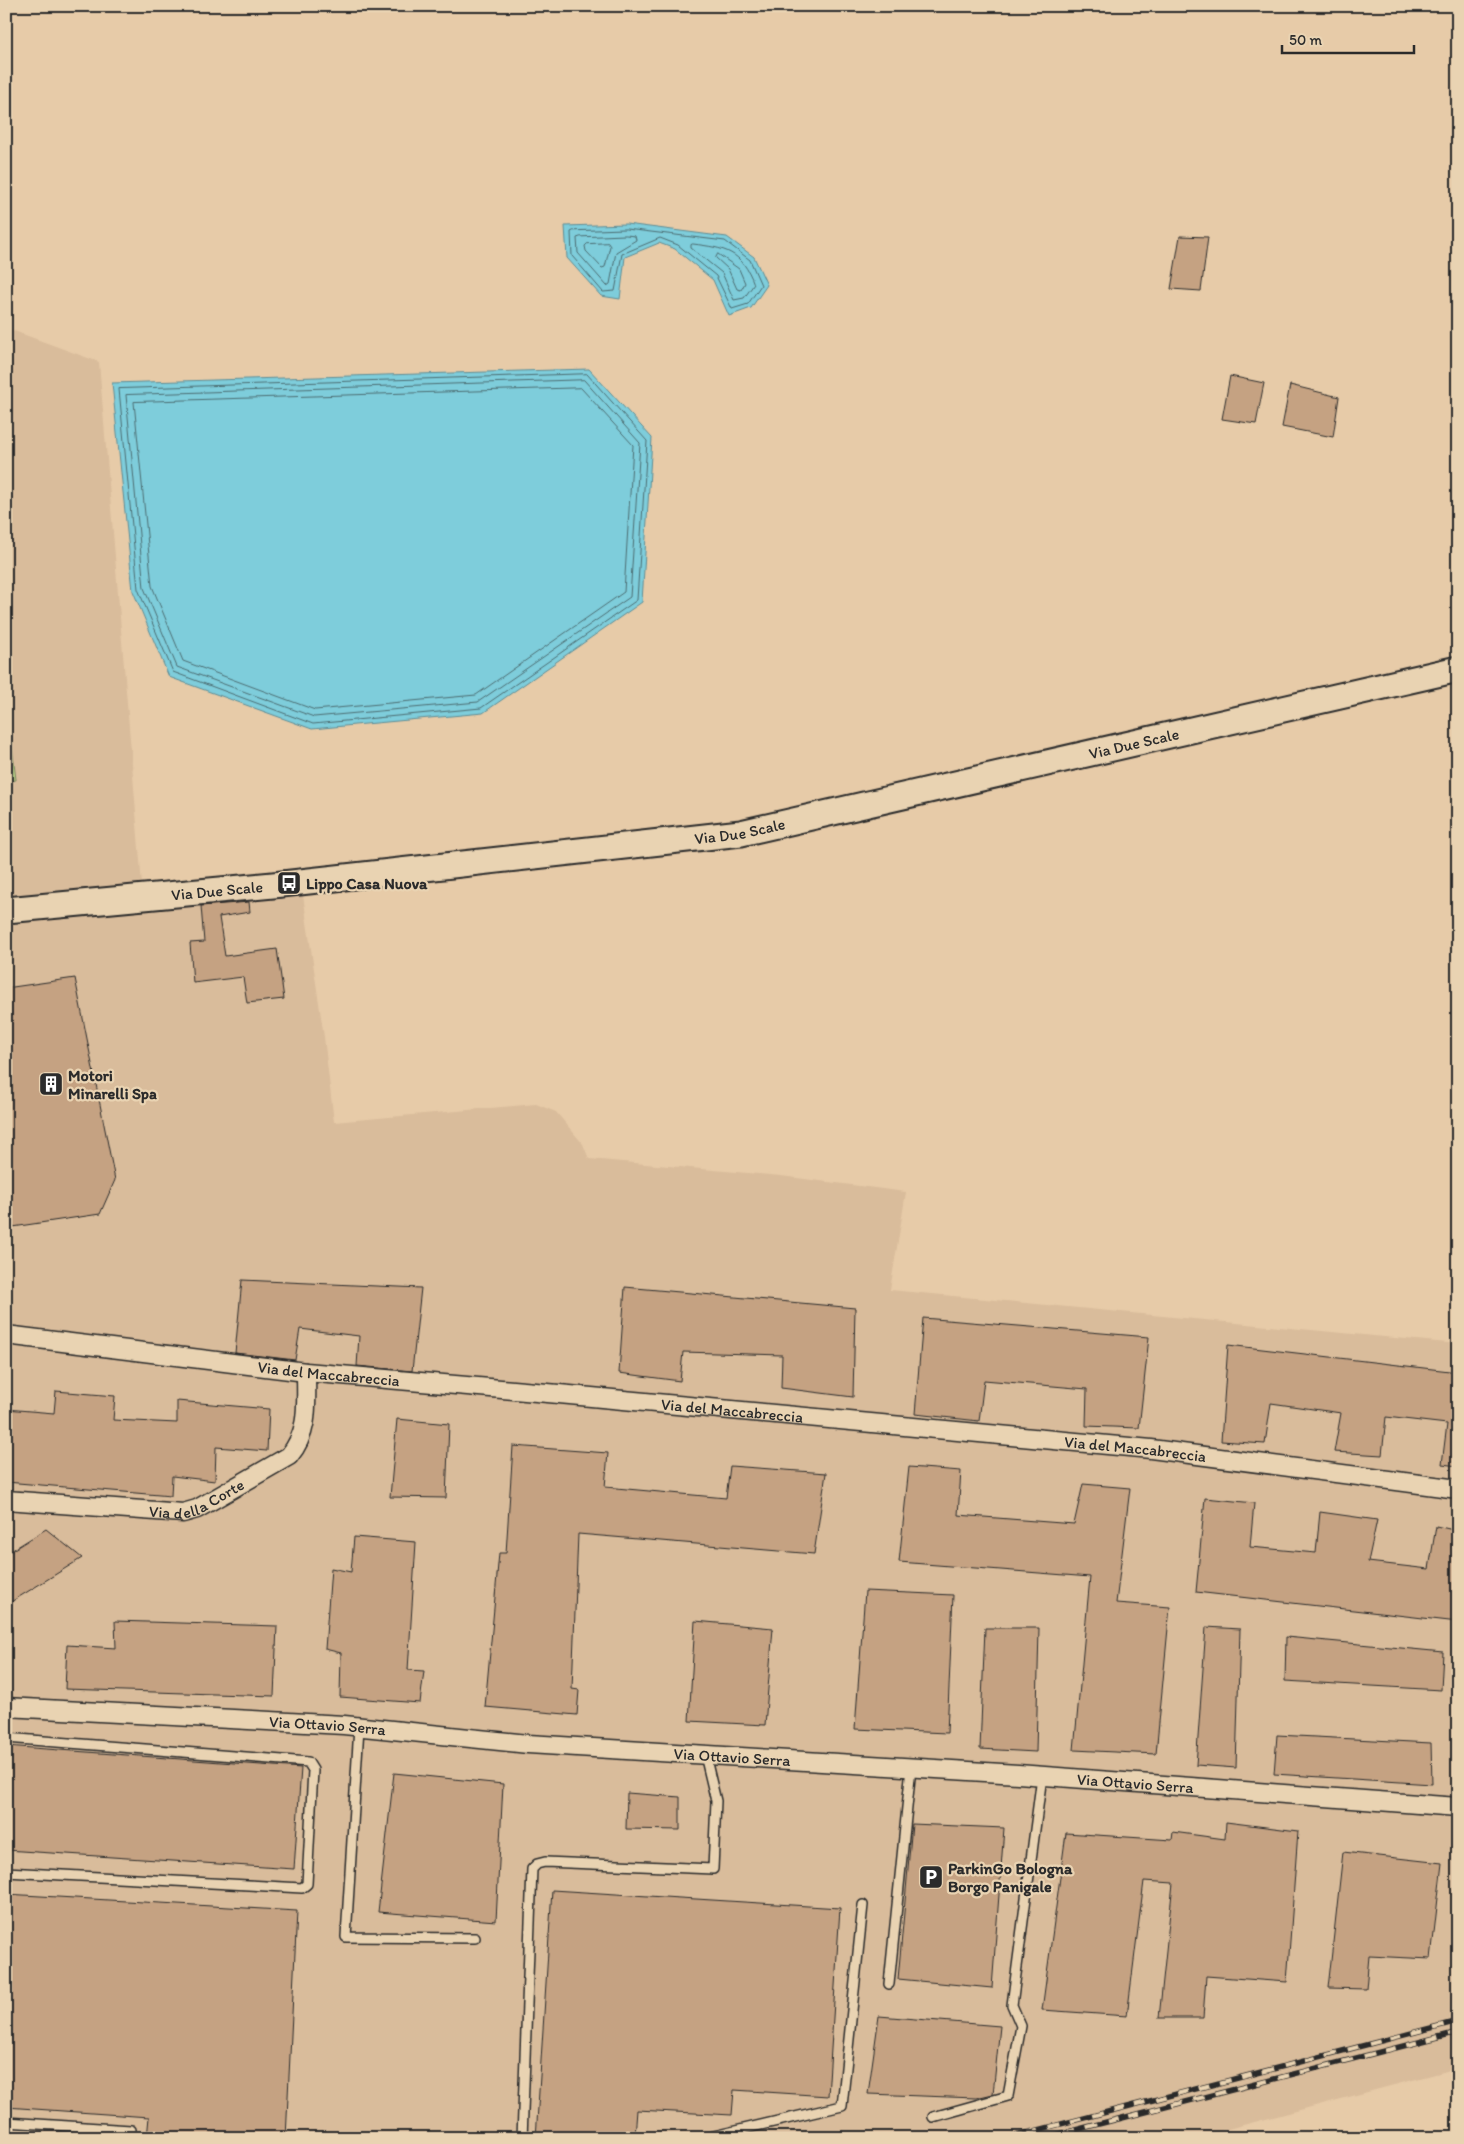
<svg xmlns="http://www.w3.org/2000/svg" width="1464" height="2144" font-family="Itim,sans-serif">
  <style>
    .built { fill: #d9bc9b }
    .green { fill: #bdd48a; stroke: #74805a }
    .water { fill: #7ecddb; stroke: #5d8c95 }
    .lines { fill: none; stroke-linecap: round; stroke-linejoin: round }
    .shore { stroke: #4c6c71; stroke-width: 1 }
    .building { fill: #c5a282; stroke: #2b2b2b }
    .lane-casing { stroke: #2b2b2b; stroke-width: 12 }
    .street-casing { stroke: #2b2b2b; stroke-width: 21 }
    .secondary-casing { stroke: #2b2b2b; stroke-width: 29 }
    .lane { stroke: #e9d3b2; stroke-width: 9 }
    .street { stroke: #e9d3b2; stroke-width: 18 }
    .secondary { stroke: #e9d3b2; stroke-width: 25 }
    .rail-casing { stroke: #2b2b2b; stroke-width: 5.5 }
    .rail { stroke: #e9d3b2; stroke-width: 4; stroke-dasharray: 11; stroke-linecap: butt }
    .labels { text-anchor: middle; stroke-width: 4.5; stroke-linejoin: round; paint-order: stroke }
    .street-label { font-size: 16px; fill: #2b2b2b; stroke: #e9d3b2 }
    .poi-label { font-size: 16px; font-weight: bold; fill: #2b2b2b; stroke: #e9d3b2; text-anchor: start }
  </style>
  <rect width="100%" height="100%" fill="#e7cba8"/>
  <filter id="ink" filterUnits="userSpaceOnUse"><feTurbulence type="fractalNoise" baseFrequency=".02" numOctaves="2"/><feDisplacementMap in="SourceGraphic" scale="10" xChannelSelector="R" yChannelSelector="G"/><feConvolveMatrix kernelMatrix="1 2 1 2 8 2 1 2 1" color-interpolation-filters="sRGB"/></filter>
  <g filter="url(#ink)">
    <path class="built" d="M6 328 99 362 142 885 300 875 324 1037 334 1122 536 1104 556 1112 583 1144 589 1159 781 1176 906 1192 890 1290 1458 1344V2068L1194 2138H6Z"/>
    <path class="green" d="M6 696 16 780 6 781Z"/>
    <path class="water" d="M626 224 727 237 754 257 767 285 751 308 729 316 713 280 675 249 659 243 625 257 620 299 601 296 567 258 565 226Z
      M589 369 652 438 642 602 483 713 312 729 169 677 133 591 112 383Z"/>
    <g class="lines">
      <path class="shore" d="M626 229 725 241 750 260 761 285 748 304 732 309 716 276 678 245 660 238 622 254 615 291 603 292 572 256 571 232 573 231Z
        M626 235 635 236 636 240 616 252 610 284 607 286 578 253 577 238 580 237Z
        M608 243 610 246 605 267 602 268 586 251 585 246 587 244Z
        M693 244C725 248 742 251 754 284L744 298 734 300 722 273 691 248V245Z
        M718 254 739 269 745 283 741 290 737 289 728 269 716 258Z
        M587 374 647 441 637 600 481 708 313 724 173 672 138 589 119 389Z
        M584 380 640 443 630 597 478 702 314 717 177 667 144 588 126 395Z
        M581 388 633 445 624 592 476 695 315 710 183 661 152 586 134 402Z"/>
    </g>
    <path class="building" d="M1180 236 1208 237 1201 291 1171 289Z
      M1230 376 1264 383 1256 424 1222 419Z
      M1290 385 1339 397 1333 437 1282 427Z
      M249 902 250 912 219 917 225 956 277 949 284 999 247 1003 243 977 193 983 190 943 204 942 201 906Z
      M75 978 115 1180 100 1214 6 1228V988Z
      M242 1280 421 1288 412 1371 357 1366 359 1336 300 1329 295 1360 235 1353Z
      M625 1287 855 1308 853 1397 781 1388 782 1355 683 1352 680 1381 619 1373Z
      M923 1318 1149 1337 1139 1428 1086 1426 1087 1389 984 1380 979 1421 915 1414Z
      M1228 1345 1458 1372V1466L1442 1464 1447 1424 1386 1417 1382 1455 1334 1452 1341 1413 1271 1403 1265 1444 1221 1441Z
      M56 1391 115 1396 113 1420 177 1423V1401L269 1409 267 1451 216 1447 215 1481 172 1476 171 1496 6 1482V1409L54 1413Z
      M397 1419 449 1424 446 1498 390 1497Z
      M513 1446 608 1453 605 1487 726 1498 730 1466 826 1473 814 1554 578 1534 572 1689 579 1690 577 1715 485 1707 499 1553H506Z
      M909 1467 961 1471 958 1515 1074 1524 1083 1484 1130 1488 1116 1603 1170 1607 1156 1754 1074 1750 1090 1577 899 1562Z
      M1205 1498 1254 1503 1250 1547 1316 1553 1320 1512 1377 1520 1368 1562 1429 1569 1436 1526 1458 1531V1622L1196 1592Z
      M46 1529 82 1558 6 1605V1554Z
      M354 1537 416 1542 408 1670 424 1671 420 1703 340 1697 341 1653 325 1649 331 1568 351 1572Z
      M865 1591 953 1595 947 1733 855 1729Z
      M115 1621 277 1626 274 1696 65 1689 67 1645 116 1648Z
      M695 1621 773 1628 765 1725 689 1721Z
      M1206 1627 1240 1629 1236 1768 1196 1765Z
      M985 1628H1039L1036 1752 980 1749Z
      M1286 1637 1443 1652 1441 1690 1285 1681Z
      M1277 1735 1431 1743 1432 1784 1274 1774Z
      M6 1746 301 1768 294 1869 6 1850Z
      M394 1773 503 1784 496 1921 378 1912Z
      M627 1793 680 1797V1830L626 1829Z
      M1226 1822 1298 1831 1287 1982 1206 1976 1203 2018H1159L1173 1883 1144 1881 1127 2016 1042 2010 1066 1833 1172 1840 1173 1832 1225 1839Z
      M912 1824 1004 1828 992 1988 898 1979Z
      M1343 1852 1442 1863 1431 1959 1369 1956 1366 1989 1328 1988Z
      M552 1890 840 1908 828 2096 734 2090 732 2115 637 2110 635 2136 586 2133V2138H536Z
      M6 1894 297 1911 286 2138H147L149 2117 6 2107Z
      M879 2016 1000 2026 993 2094 976 2098 868 2094Z"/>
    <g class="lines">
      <defs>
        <path id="lane" d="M359 1727 346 1937 475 1938
          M6 1738 308 1762 313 1770 307 1884 302 1888 6 1872
          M889 1984 911 1768
          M933 2117 1008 2096 1021 2026 1012 2005 1042 1776
          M6 2122 131 2130
          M522 2138 532 1869 537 1864 545 1862 713 1869 716 1801 705 1755
          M705 2138 842 2106 863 1905"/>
        <g id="street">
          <path id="s1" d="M6 1335 306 1372 559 1394 1151 1449 1458 1489"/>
          <path id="s2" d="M6 1500 183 1513 197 1509 289 1456C310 1431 306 1403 306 1372"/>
          <path id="s3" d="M6 1707 344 1725 528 1744 1018 1774 1458 1807"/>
        </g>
        <g id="secondary">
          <path id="s4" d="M6 910 273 885 741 833 1458 669"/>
        </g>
      </defs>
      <use href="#lane" class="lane-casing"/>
      <use href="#street" class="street-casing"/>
      <use href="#secondary" class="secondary-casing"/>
      <use href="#lane" class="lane"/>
      <use href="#street" class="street"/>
      <use href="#secondary" class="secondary"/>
      <defs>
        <path id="rail" d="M1007 2138 1458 2021
          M1044 2138 1458 2032"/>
      </defs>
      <use href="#rail" class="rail-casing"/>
      <use href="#rail" class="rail"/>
    </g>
  </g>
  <defs>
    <symbol id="bus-square" viewBox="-11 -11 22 22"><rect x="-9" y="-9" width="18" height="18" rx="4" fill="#2b2b2b" stroke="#e9d3b2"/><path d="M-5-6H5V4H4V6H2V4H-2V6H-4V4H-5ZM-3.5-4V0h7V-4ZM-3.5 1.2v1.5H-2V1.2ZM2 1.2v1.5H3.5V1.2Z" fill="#fff"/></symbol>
    <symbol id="building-square" viewBox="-11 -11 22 22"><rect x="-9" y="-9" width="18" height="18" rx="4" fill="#2b2b2b" stroke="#e9d3b2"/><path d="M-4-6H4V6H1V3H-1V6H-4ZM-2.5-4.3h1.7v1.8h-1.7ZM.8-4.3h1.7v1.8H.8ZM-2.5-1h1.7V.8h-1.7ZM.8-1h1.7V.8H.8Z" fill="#fff"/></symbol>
    <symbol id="parking-square" viewBox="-11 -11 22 22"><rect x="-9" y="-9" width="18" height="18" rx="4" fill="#2b2b2b" stroke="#e9d3b2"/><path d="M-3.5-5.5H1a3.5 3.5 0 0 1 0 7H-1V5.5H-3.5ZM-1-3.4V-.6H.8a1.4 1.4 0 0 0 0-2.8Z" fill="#fff"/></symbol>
  </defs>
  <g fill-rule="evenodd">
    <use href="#bus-square" x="275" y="869" width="28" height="28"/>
    <use href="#building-square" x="37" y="1070" width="28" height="28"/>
    <use href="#parking-square" x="917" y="1863" width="28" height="28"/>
  </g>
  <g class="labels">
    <g class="street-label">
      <text dy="6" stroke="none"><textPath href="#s4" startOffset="1142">Via Due Scale</textPath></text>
      <text dy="6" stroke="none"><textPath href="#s4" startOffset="738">Via Due Scale</textPath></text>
      <text dy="6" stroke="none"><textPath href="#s4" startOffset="212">Via Due Scale</textPath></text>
      <text dy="6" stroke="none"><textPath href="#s1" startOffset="325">Via del Maccabreccia</textPath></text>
      <text dy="6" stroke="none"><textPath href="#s1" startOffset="730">Via del Maccabreccia</textPath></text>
      <text dy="6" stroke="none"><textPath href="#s1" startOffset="1135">Via del Maccabreccia</textPath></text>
      <text dy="6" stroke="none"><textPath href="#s2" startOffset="194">Via della Corte</textPath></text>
      <text dy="6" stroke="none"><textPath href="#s3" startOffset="322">Via Ottavio Serra</textPath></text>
      <text dy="6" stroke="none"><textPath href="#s3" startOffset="728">Via Ottavio Serra</textPath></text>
      <text dy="6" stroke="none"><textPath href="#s3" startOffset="1132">Via Ottavio Serra</textPath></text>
    </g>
    <g class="poi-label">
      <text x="306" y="889">Lippo Casa Nuova</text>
      <text x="68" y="1081">Motori<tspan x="68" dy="18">Minarelli Spa</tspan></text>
      <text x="948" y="1874">ParkinGo Bologna<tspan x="948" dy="18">Borgo Panigale</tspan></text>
    </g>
  </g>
  <rect width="1464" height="2144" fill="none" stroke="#e9d3b2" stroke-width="25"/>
  <rect x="12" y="12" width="1439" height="2119" fill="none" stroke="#2b2b2b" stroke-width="2" filter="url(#ink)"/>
  <path d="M1282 45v8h132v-8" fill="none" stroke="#2b2b2b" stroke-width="2.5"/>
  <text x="1289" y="45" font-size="15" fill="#2b2b2b" stroke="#e9d3b2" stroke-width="4" paint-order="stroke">50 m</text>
</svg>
